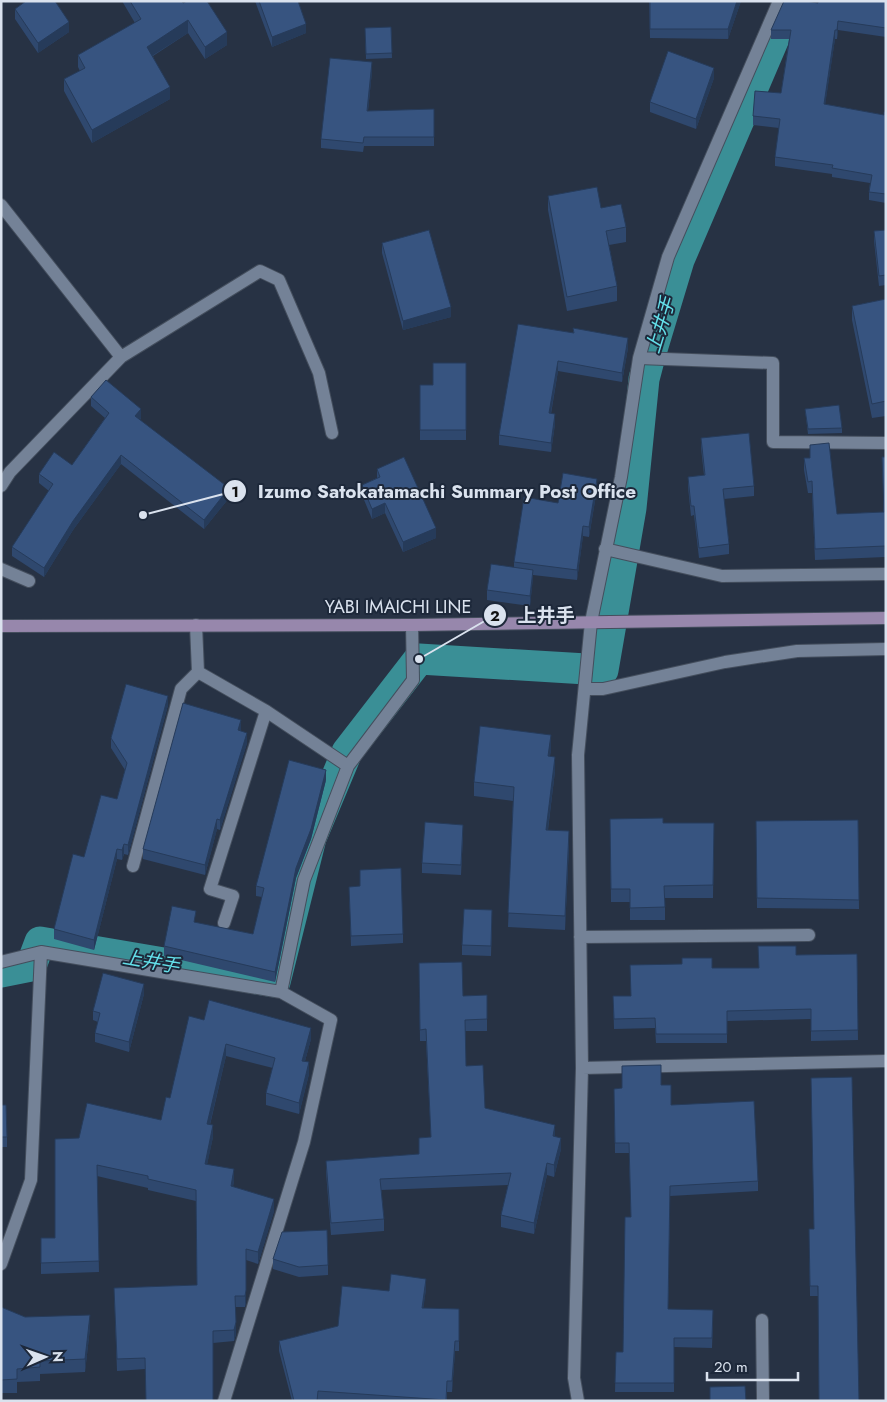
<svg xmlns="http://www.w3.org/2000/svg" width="887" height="1402" font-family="Jost,'Noto Sans JP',sans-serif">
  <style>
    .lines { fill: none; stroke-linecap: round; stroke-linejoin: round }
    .canal { stroke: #3a8f96; stroke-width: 31 }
    .minor-casing { stroke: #444e5d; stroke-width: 14 }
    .secondary-casing { stroke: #444e5d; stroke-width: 14 }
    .minor { stroke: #748297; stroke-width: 12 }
    .secondary { stroke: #9787ac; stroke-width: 12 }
    .wall { fill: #2f486e }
    .shaded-wall { fill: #263b5a }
    .building { fill: #375480; stroke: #263b5a }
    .labels { text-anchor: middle; stroke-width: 4; stroke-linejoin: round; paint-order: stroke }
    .street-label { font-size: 18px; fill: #dae2ee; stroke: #1d283a }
    .water-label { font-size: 19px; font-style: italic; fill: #64e0ea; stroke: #1d283a }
    .leader { fill: none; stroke: #dae2ee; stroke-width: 2 }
    .callout-dot { fill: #dae2ee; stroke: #1d283a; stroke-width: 2 }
    .mark-label { font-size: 15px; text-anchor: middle; font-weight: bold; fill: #111 }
    .callout-label { font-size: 19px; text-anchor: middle; font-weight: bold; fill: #dae2ee; stroke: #1d283a; stroke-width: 4; stroke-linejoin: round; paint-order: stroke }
  </style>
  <rect width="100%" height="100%" fill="#273244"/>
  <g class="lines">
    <path class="canal" d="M1 972 31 966 40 942 275 982 311 838 347 752 419 659 603 670 631 508 644 379 650 356 679 260 790 1"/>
    <defs>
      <path id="minor" d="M1 205 121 357
        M639 358 773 363V442L886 443
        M1 486 10 472 121 357 260 271 279 280 319 373 332 433
        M605 549 722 576 886 574
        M1 569 29 581
        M196 625 198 672 266 711 348 766
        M585 689H603L725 662 797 651 886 649
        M133 866 181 689 198 672
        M224 923 233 896 210 889 266 711
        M580 937 809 935
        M1 962 41 952 281 992 331 1020 304 1142 224 1401
        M281 992 304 880 348 766 413 680 412 625
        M582 1068 886 1061
        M1 1264 31 1180 41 952
        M762 1320 763 1401
        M578 1401 574 1378 582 1068 578 755 591 622 621 477 639 358 668 257 779 1"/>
      <path id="secondary" d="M1 626 412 625 886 618"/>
    </defs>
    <use href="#minor" class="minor-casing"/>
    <use href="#secondary" class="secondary-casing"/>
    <use href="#minor" class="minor"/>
    <use href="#secondary" class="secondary"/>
  </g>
  <path class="wall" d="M122 1H182L227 45 205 59 188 33 153 56 170 99 92 143 64 91V79L80 71 78 67V55L135 23Z
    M255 1H298L306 33 272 47Z
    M649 1H741L728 39 650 38Z
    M886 1V37L838 30 837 39H835L825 104 884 115 886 112V203L869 200V192L870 183 832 177V174L775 166V157L779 128 753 125V116L781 93 789 39H771V30L818 3Z
    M15 9 69 32 38 53 15 19Z
    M391 27 392 58 366 59 365 28Z
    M372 71 368 111 434 109V146H364L363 152 321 148V139Z
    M714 78 696 129 650 112V102Z
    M548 196 601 208 626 227V242L609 245 617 286V301L567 311 548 210Z
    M886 230V285L879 286 874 241V231Z
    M382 243 451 317 403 330 382 253Z
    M886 299V416L872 418 852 320V306Z
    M573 328 628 348 622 382 558 371 551 414 555 424 551 452 499 445V435L573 333Z
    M466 363V440H420V385H433Z
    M91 397 141 418 140 420 229 498 204 529 121 464 73 530 44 577 12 556V547L49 491 39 483V474L72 465 105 418 91 406Z
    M805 409 842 428V433L808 434Z
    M701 438 754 486V496L724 499 729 544V554L699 558 694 515 691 516 688 487V477L704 475 701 448Z
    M810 445 837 514 883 512 886 457V560H885V557L815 560 812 493H808L804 470V458H810Z
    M377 469 436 538 403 552 385 513 372 519 362 495V485L377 478Z
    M597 489 589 537 583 536 577 580 533 575 530 606 487 600V590L514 567V562L558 503Z
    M168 705 128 855 124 854 122 860 117 859 94 950 54 939V929L84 857 117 799 125 770 111 748V738Z
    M241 730 240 731 247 743 220 830 217 829 205 875 143 859V849Z
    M551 749 550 756 555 771 548 830 569 845 565 930 508 927 513 801 474 796V782Z
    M326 780 311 839 296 878 275 982 164 956V946L196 923 253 934 262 897 256 896V886Z
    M610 819 663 823H714L713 898H665V920H630V902H611Z
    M858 820 859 909 757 908 756 821Z
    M463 835 461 875 422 873V863Z
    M349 887 403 934V943L351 946Z
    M492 920 491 956 462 955V945Z
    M857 954 858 1040 811 1041V1019L727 1021V1043H656L655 1028 614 1029 613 996H631L712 968H758L796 955Z
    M419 963 463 996 487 995V1031H465L466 1066 485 1108 555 1137 561 1149 554 1177 547 1175 534 1234 501 1227V1215L508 1185 381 1190 384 1219V1231L331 1235 326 1172V1161L419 1154V1138L431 1137 426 1041H420Z
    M144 994 129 1052 95 1042V1033L98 1022 93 1020V1011Z
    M204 1020 311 1039 305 1061 309 1074 299 1114 266 1105V1093L273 1068 226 1056 210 1125 213 1137 207 1164 234 1180 233 1187 274 1211 258 1264 246 1260V1302L245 1307H235L236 1334 234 1341 213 1343 145 1369 117 1371 114 1288 197 1285 196 1201 148 1190V1188L97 1176 99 1272 41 1274V1238H55L79 1138 161 1120 170 1098Z
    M811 1078 818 1296H810L809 1229H814Z
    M661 1085 671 1105 758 1181V1191L670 1196 668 1309 713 1320 712 1348 674 1347V1392H615L616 1352H623L631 1217 629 1153H615L614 1089Z
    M1 1105 7 1137V1147H1Z
    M273 1259 328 1265V1275L299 1277 273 1269Z
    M426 1289 423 1308 459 1309V1351H455L452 1392H447V1401H292L279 1351V1341L338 1326 389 1291Z
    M1 1307 25 1317 90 1328 85 1372 40 1374V1381L17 1382V1393H1Z"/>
  <path class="shaded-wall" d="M737 1H741L728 39V29Z
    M188 20V33L147 59V47Z
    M838 21V30L837 39V30Z
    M69 22V32L38 53V43Z
    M306 24V33L272 47V37Z
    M835 30V39L824 113V104Z
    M227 32V45L205 59V47Z
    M372 62V71L367 120V111Z
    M714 68V78L696 129V119Z
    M170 87V99L92 143V130Z
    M451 307V317L403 330V321Z
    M628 338V348L622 382V373Z
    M558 361V371L549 423V413Z
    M141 409V418L135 425V416Z
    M555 414V424L551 452V443Z
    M121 455V464L73 530 44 577V568L73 521Z
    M597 479V489L589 537V527Z
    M229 488V498L204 529V520Z
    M385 503V513L372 519V509Z
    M583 526V536L577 580V570Z
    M436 528V538L403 552V542Z
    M533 570V579L530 606V596Z
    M168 696V705L128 855V845Z
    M241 720V730L238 740V730Z
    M247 733V743L220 830V820Z
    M551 735V749L548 770V756Z
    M555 757V771L546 844V830Z
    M326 770V780L311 839 296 878 275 982V972L296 868Z
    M217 819V829L205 875V865Z
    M569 831V845L565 930V916Z
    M124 844V854L122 860V850Z
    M117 849V859L94 950V940Z
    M144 984V994L129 1052V1042Z
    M311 1028V1039L302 1072V1061Z
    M226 1044V1056L207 1136V1124Z
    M309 1062V1074L299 1114V1103Z
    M213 1125V1137L205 1175V1164Z
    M555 1125V1137L553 1136Z
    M561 1138V1149L554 1177V1165Z
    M547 1163V1175L534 1234V1223Z
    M234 1169V1180L231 1198V1186Z
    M274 1199V1211L258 1264V1252Z
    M426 1279V1289L422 1319V1308Z
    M246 1290V1302L245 1307V1296Z
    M90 1315V1328L85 1372V1359Z
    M236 1322V1334L234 1341V1330Z
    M455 1341V1351L452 1392V1381Z"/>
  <path class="building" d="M26 1H55L69 22 38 43 15 9Z
    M130 1H182L183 3 187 1H207L227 32 205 47 188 20 147 47 170 87 92 130 64 79 85 68 78 55 141 19Z
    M259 1H298L306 24 272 37Z
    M650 1H737L728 29H650Z
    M784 1H806L818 3V1H886V28L838 21 837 30H835L824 104 884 115V112H886V194L869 192 872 175 832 168 833 165 775 157 780 119 753 116 755 91 781 93 791 30H771Z
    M391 27 392 53 366 54 365 28Z
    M668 51 714 68 696 119 650 102Z
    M330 58 372 62 367 111 434 109V137H364L363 143 321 139Z
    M597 187 601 208 621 204 626 227 606 231 617 286 567 297 548 196Z
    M429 230 451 307 403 321 382 243Z
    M886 230V275L879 276 874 231Z
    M886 299V401L872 404 852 306Z
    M518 324 574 333 573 328 628 338 622 373 558 361 549 413 555 414 551 443 499 435Z
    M433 363H466V430H420V385H433Z
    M106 380 141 409 135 416 229 488 204 520 121 455 73 521 44 568 12 547 53 484 39 474 54 452 72 465 109 413 91 397Z
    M839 405 842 428 808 429 805 409Z
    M749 433 754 486 723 489 729 544 699 548 694 506H691L688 477 705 475 701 438Z
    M829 443 837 514 884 512 882 457H886V549H885V546L815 549 812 481 808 482 804 458H810V445Z
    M404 457 436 528 403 542 385 503 372 509 362 485 380 477 377 469Z
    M563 473 597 479 589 527 583 526 577 570 514 562 524 497 558 503Z
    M491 564 533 570 530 596 487 590Z
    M126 684 168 696 128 845 124 844 122 850 117 849 94 940 54 929 73 854 84 857 101 795 117 799 127 763 111 738Z
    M183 703 241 720 238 730 247 733 220 820 217 819 205 865 143 849Z
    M480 726 551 735 548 756 555 757 546 830 569 831 565 916 508 913 514 787 474 782Z
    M289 760 326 770 311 829 296 868 275 972 164 946 172 906 196 911 194 922 253 934 264 888 256 886Z
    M663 818V823H714L713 885 664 886 665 907 630 908V889H611L610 819Z
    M858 820 859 900 757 898 756 821Z
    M425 822 463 825 461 865 422 863Z
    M401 868 403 934 351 936 349 887 360 886V870Z
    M464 909 492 910 491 946 462 945Z
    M758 946H796V955L857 954 858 1030 811 1031V1009L727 1011V1034H656L655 1018 614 1019 613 996H631L630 965 682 964V958H712V968H759Z
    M462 962 463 996 487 995V1019L465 1020 466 1066 483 1065 485 1108 555 1125 553 1136 561 1138 554 1165 547 1163 534 1223 501 1215 511 1173 380 1179 384 1219 331 1223 326 1161 419 1154V1138L431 1137 426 1029 420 1030 419 963Z
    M103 973 144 984 129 1042 95 1033 100 1013 93 1011Z
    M209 1000 311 1028 302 1061 309 1062 299 1103 266 1093 275 1058 226 1044 207 1124 213 1125 205 1164 234 1169 231 1186 274 1199 258 1252 246 1249V1290L245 1296H235L236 1322 234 1330 213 1331V1401H146L145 1358 117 1359 114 1288 197 1285 196 1190 148 1179V1176L97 1165 99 1261 41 1263V1238H55V1139L79 1138 87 1103 161 1120 166 1097 170 1098 189 1016 204 1020Z
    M661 1065V1085H671V1105L754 1101 758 1181 670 1186 668 1309 713 1310 712 1338H674V1383H615L616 1352H623L625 1217H631L629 1143H615L614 1089 622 1088V1066Z
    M852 1077 859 1401H819L818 1286H810L809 1229H814L811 1078Z
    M1 1105H6L7 1137H1Z
    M327 1230 328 1265 299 1267 273 1259 282 1232Z
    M391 1274 426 1279 422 1308 459 1309V1341H455L452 1381H447L446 1400 318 1391 317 1401H294L279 1341 338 1326 342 1286 389 1291Z
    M1 1307 25 1317 90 1315 85 1359 40 1361V1367L17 1369V1379L1 1380Z
    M745 1386 746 1401H710V1387Z"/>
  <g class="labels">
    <g class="street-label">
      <text x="398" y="613">YABI IMAICHI LINE</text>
    </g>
    <g class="water-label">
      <text transform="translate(660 325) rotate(-73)" y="7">上井手</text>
      <text transform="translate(151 961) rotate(10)" y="7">上井手</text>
    </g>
  </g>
  <path class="leader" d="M143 515L235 491M419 659L495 615"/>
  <g class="callout-dot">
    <circle cx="143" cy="515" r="5"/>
    <circle cx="419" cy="659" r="5"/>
    <circle cx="235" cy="491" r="12"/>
    <circle cx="495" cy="615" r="12"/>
  </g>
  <g class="mark-label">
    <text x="235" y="497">1</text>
    <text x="495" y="621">2</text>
  </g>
  <g class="callout-label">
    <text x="447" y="498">Izumo Satokatamachi Summary Post Office</text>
    <text x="546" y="622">上井手</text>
  </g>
  <rect width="887" height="1402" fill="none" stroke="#dae2ee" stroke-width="5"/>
  <g transform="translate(45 1357) rotate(88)" stroke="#1d283a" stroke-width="4" paint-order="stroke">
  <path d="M0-4L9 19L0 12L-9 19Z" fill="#dae2ee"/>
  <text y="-8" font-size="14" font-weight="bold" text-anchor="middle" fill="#dae2ee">N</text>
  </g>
  <path d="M707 1372v8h91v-8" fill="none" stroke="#dae2ee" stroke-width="2.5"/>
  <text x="714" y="1372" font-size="15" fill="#dae2ee" stroke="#1d283a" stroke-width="4" paint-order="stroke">20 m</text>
</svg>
